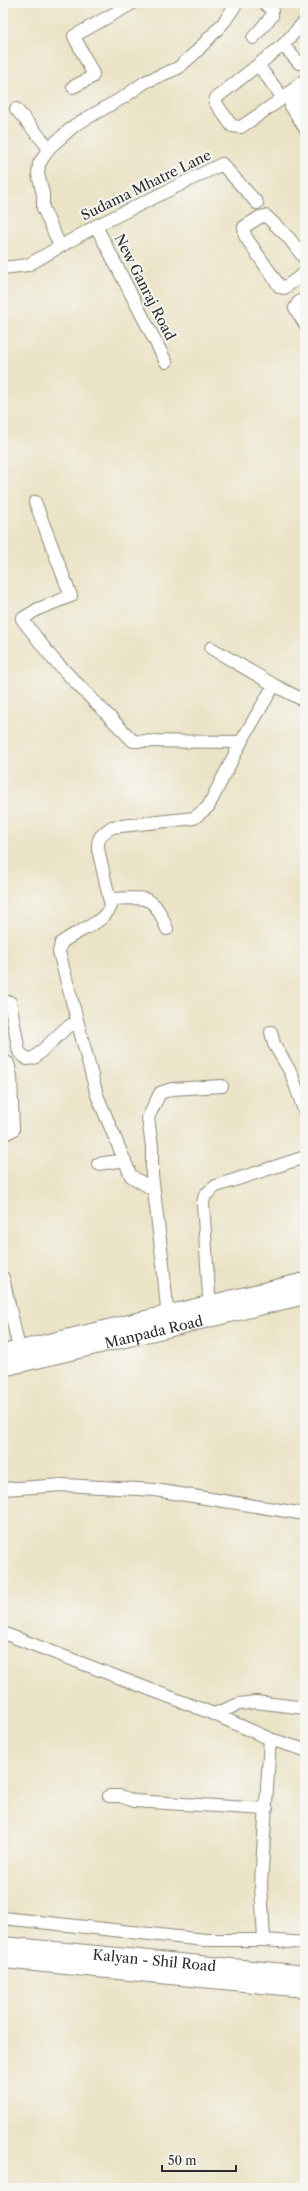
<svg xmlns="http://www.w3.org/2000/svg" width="308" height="2191" font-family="'Libre Caslon Text',serif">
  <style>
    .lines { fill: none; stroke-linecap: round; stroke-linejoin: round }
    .minor-casing { stroke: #8b8778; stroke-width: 14 }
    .secondary-casing { stroke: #8b8778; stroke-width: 18 }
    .primary-casing { stroke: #8b8778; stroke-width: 20 }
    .minor { stroke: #fff; stroke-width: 12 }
    .secondary { stroke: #fff; stroke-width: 16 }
    .primary { stroke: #fff; stroke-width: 18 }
    .labels { text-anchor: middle; stroke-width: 4; stroke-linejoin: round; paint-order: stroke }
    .street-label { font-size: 14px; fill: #2b2b2b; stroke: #f6f6f2 }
  </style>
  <rect width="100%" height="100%" fill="#f6f6f2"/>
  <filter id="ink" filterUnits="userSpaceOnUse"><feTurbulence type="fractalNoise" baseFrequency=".025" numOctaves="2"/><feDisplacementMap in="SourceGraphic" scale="8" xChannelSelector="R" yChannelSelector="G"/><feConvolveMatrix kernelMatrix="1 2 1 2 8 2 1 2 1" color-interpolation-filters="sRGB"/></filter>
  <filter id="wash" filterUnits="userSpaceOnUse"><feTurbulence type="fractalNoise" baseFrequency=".012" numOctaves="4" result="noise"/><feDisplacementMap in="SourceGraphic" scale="16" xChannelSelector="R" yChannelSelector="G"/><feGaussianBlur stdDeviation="0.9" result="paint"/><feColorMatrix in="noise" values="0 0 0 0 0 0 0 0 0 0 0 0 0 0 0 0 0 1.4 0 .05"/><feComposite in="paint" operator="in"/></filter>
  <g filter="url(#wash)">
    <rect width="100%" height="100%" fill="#ebe3c6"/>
  </g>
  <g filter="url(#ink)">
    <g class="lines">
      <defs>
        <path id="minor" d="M305 21 283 45 216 98 215 102 232 126 241 127 283 98 305 80
          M253 38 272 16V10L264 3
          M283 45 299 63
          M258 65 283 98
          M73 87 92 77 93 74 74 36 133 3
          M305 92 291 106 305 128
          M16 109 49 148
          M96 226 166 362
          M60 246 43 208V194L38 174 39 164 49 148 75 125 124 97 145 82 178 68 196 52 224 22 237 3
          M305 259 288 237 266 216 260 217 244 227 245 236 280 287 284 288 305 273
          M3 268 28 265 96 226 222 164 257 203
          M305 298 298 303 295 308 305 324
          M35 502 71 596 38 609 22 619 53 659 133 741 241 742
          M211 648 274 685
          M111 899C147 898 153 893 167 929
          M10 1002 19 1052 27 1059 34 1058 65 1029 77 1021
          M271 1032 274 1044 291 1073 305 1113
          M3 1061 8 1063 11 1076 13 1130 3 1135
          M98 1164 125 1160
          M154 1190 131 1176 97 1095 59 952 61 943C77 930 102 925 111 906L98 849C97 837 103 833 112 827L194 818 208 807 241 742 274 685 305 701
          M3 1278 21 1357
          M210 1311 203 1203 205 1195 216 1186 305 1157
          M168 1321 163 1264 152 1175V1147L148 1118 160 1093 172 1089 222 1086
          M3 1489 64 1485 155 1490 305 1514
          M3 1633 214 1714 270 1739 305 1750
          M214 1714 239 1704 256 1702 305 1708
          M109 1796H120L134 1801 267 1809
          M3 1918 205 1940H264L305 1943
          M264 1940 261 1885 270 1739"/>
        <g id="secondary">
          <path d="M3 1353 305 1281"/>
          <path id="s1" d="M3 1368 305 1296"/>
        </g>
        <g id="primary">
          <path id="s2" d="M3 1946 305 1975"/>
          <path d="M3 1959 305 1988"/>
        </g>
      </defs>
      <use href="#minor" class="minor-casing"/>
      <use href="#secondary" class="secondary-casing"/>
      <use href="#primary" class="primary-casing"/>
      <use href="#minor" class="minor"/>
      <use href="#secondary" class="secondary"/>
      <use href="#primary" class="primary"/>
    </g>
  </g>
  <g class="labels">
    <g class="street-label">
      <text transform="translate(146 185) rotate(-26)" y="5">Sudama Mhatre Lane</text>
      <text transform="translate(145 287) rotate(63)" y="5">New Ganraj Road</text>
      <text dy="5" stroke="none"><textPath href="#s1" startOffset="155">Manpada Road</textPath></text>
      <text dy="5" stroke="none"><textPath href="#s2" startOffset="152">Kalyan - Shil Road</textPath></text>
    </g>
  </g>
  <rect width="308" height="2191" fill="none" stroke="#f6f6f2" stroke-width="16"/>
  <path d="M162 2165v6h74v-6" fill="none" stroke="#2b2b2b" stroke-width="2"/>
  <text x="168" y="2165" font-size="12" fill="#2b2b2b" stroke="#f6f6f2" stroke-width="3" paint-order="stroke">50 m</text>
</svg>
